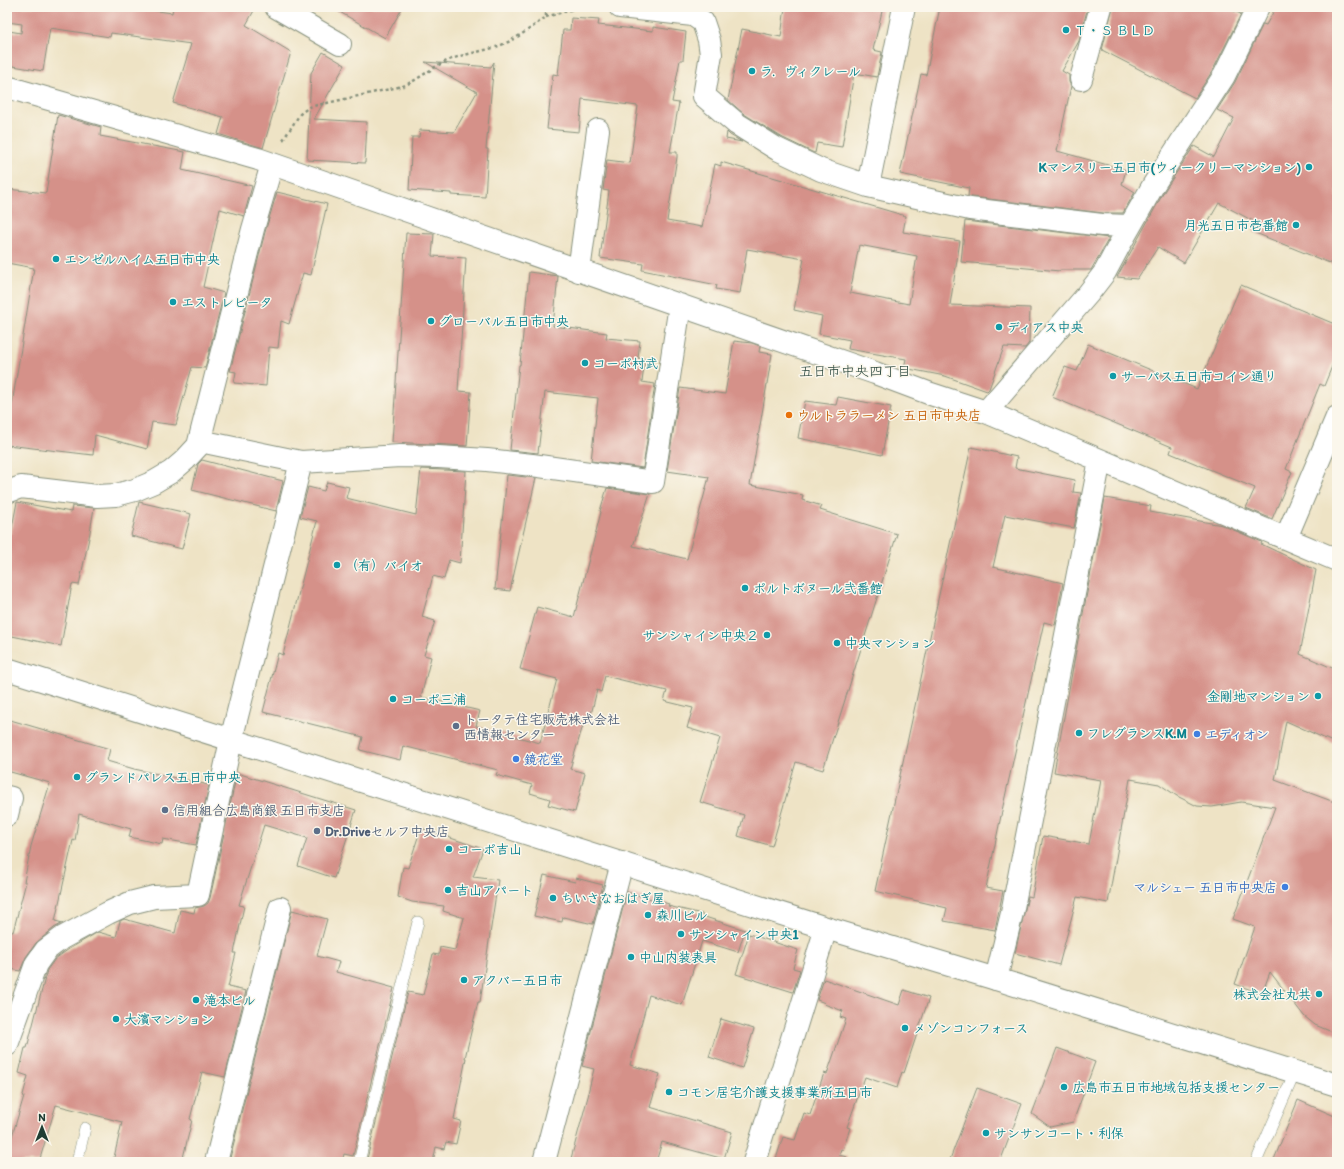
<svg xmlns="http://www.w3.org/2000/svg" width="1344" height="1169" font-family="Itim,'Klee One',sans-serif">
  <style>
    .building { fill: #d59189; fill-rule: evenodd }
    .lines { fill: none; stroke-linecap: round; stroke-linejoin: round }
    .lane-casing { stroke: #86907c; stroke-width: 12 }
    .street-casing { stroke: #86907c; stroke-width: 24 }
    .secondary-casing { stroke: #86907c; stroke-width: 24 }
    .path { stroke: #86907c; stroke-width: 2.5; stroke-dasharray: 3 3; stroke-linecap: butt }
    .lane { stroke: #fff; stroke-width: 11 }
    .street { stroke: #fff; stroke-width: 22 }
    .secondary { stroke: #fff; stroke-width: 22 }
    .culture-dot { fill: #0f9aa8; stroke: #fbf7ec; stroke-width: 1.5 }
    .food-dot { fill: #e8710a; stroke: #fbf7ec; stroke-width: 1.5 }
    .service-dot { fill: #5c6f8a; stroke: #fbf7ec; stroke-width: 1.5 }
    .shop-dot { fill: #3f7fe0; stroke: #fbf7ec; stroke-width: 1.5 }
    .labels { text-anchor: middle; stroke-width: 3; stroke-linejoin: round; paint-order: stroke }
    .culture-label { font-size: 13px; font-weight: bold; fill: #0d838f; stroke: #fbf7ec; text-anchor: start }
    .food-label { font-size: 13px; font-weight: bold; fill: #c56008; stroke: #fbf7ec; text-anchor: start }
    .service-label { font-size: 13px; font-weight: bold; fill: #4e5e75; stroke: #fbf7ec; text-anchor: start }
    .shop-label { font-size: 13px; font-weight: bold; fill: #366cbe; stroke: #fbf7ec; text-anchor: start }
    .neighbourhood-label { font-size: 14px; fill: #1f3d34; stroke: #fbf7ec }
  </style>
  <rect width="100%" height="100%" fill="#fbf7ec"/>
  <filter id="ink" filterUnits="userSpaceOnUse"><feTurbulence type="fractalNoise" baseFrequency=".025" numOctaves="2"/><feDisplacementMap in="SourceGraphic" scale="8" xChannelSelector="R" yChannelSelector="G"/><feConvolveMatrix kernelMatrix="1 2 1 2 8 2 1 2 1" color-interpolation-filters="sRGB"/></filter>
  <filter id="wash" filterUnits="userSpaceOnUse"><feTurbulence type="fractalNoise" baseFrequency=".012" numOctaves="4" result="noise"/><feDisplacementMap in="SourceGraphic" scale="16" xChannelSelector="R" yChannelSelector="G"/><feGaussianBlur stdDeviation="0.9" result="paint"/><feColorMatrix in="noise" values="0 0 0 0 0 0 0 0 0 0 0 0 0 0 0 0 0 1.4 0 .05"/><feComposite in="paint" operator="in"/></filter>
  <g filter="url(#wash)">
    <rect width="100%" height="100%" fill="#eee3c5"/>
    <g id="blocks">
      <path class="building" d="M7 7H130L172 13 173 7H256L246 25 291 52 263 148 218 134 223 117 173 103 191 44 111 33 110 37 50 28 43 71 7 65V45L9 31 21 33 22 24 7 22Z
        M331 7H403L385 38Z
        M785 7H883L873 50 882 52 877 77 854 73 842 147 817 143 815 153H814L783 138 744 114 728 100 742 29 781 37Z
        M940 7H1088L1079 41 1062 71 1069 75V82L1071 86 1057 151 1126 170 1122 184 1135 192 1123 213H1103L972 197 968 196 969 188 900 174 921 74 926 75Z
        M1113 7H1224L1241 14 1213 70 1195 98 1102 50Z
        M1276 7H1337V266L1253 232 1257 223 1219 203 1184 263 1158 247 1137 279 1117 277 1165 190 1194 146 1214 157 1234 118 1217 110 1235 82 1263 24 1266 25Z
        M571 18 599 20 598 25 653 31V27L686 32 683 60H680L672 102 679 103 670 152H677V157L667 221 702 227 715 164 721 166V162L906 216 903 232 960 241 950 305 1030 308 1029 343 1025 348 1004 347 989 389 987 391 945 376 904 368 906 359 848 349 850 340 819 334 822 316 794 310 804 259 747 249 740 293 716 289 717 285 642 270 643 264 600 258 609 191 603 190 607 160 630 163 638 106 582 99 579 132 547 129 553 74 558 75 563 30H570ZM859 245 917 256 909 304 850 293Z
        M323 52 345 65 314 119 367 122 365 163 307 160 311 73Z
        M425 62 491 67 494 62 486 149H488L485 197 451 195V193L409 190 412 137H419L420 130 454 132 477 92Z
        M58 115 101 127 100 136 185 152 182 170 252 186 244 216 220 209 203 287 224 293 205 368 192 367 176 425 152 422 147 449 95 435 93 455 7 445V404H12L34 268 7 263V189L46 193Z
        M727 132 730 135 742 142 726 139Z
        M277 192 327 204 311 275 303 273 289 324 281 321 278 348 269 347 266 386 234 383 236 372 230 371 265 232Z
        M965 221 1101 237 1109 238 1091 270H1060V271L961 262Z
        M406 233 434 234 432 256 466 258 458 391 471 392 467 446 392 442Z
        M529 272 558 276 553 326 607 333 606 338 640 341 638 358 645 359 642 382 655 384 643 468 591 461 598 398 545 392 538 453 510 450 519 365H520Z
        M1241 285 1337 325V354L1324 386 1320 384 1286 469 1292 472 1272 519 1246 508 1255 488 1170 453 1172 447 1052 397 1065 367 1077 371 1088 344 1197 389Z
        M734 341 752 343 760 346 759 352 772 354 750 485 803 495 802 500 822 506 820 510 897 534 823 770 796 762 772 846 738 836 744 815 700 802 720 738 687 728 693 708 664 701 667 691 605 676 601 692 597 690 589 723 584 722 570 769 585 773 575 812 548 805 550 799 530 793 532 785 496 775 498 770 403 746 400 760 360 750 363 737 263 712 278 653 283 655 317 521 300 517 308 487 324 491 327 482 349 487 346 498 416 515 421 469 466 471 460 563 449 560 444 579 433 576 422 617 435 621 424 655 431 657 421 697 480 711 476 726 540 743 557 679 520 669 537 607 574 617 601 512 600 511 607 488 650 494 633 546 687 559 709 477 667 471 680 388 725 394Z
        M838 397 891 407 882 455 798 438 805 401 836 405Z
        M971 447 1017 457 1015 468 1075 480 1073 492 1081 493 1074 528 1005 515 993 567 1063 583 1055 625 1044 622 1003 806 986 888 1003 891 995 930 944 921 947 908 875 891Z
        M202 460 283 481 276 511 192 490 198 464Z
        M507 475 536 478 510 591 495 589Z
        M1105 498 1151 506 1150 512 1222 525 1262 542 1261 544 1316 570 1300 654 1337 670V744L1286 721 1275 780 1337 803V1034L1315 1025 1304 1016 1270 972 1262 994 1235 984 1255 927 1233 919 1275 807 1241 802 1212 807 1197 806 1177 796 1159 784 1130 779 1108 903 1077 897 1059 965 1015 953 1028 896 1032 897 1043 836 1089 844 1101 780 1054 772 1078 640Z
        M17 502 71 512 72 506 94 508 89 538 79 585 72 584 61 646 7 635V533H11Z
        M139 502 191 514 182 549 131 536Z
        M7 719 110 749 107 761 134 769 209 785 196 845 163 839 162 844 129 837 131 829 79 814 75 841 73 840 55 921 63 923 54 928 36 943 26 957 20 971 7 968V931L13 932 26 882H24L31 846 50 783 7 771Z
        M237 773 356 810 334 878 298 866 307 838 264 825 239 905 244 906 234 953H236L228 987 246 991 225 1077 202 1072 190 1119 192 1120 182 1162H113L122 1122 56 1105 39 1162H7V1153L24 1096 23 1095 28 1076 19 1073 25 1048H27L47 970 55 959 69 949 98 932 116 937 120 921 124 919 175 933 180 910 194 913 195 908 204 906 208 903 210 898Z
        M421 828 483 849 473 877 498 880 480 1002H478L465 1058H466L454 1119 461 1121 456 1144 446 1142 444 1149 436 1147 433 1162H380L367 1159 408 992 423 995 433 954 439 955 440 947 455 950 464 918 443 911 444 906 412 902 398 897 403 867 408 868Z
        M544 875 575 882 576 878 603 885 593 924 563 917 562 922 534 916Z
        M627 892 669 904 668 906 702 914V916L745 930 738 952 702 941 682 1005 649 995 630 1065 660 1074 650 1107 732 1132 724 1159 662 1142 656 1162H570L589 1093H588L594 1069 582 1066Z
        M292 910 327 919 317 956 339 962 336 972 394 988 353 1156 344 1154 342 1162H229Z
        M749 934 798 950 793 968 800 970 793 992 736 974Z
        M824 979 899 1005 904 990 929 998 904 1073 902 1072 897 1088 865 1077 847 1127 850 1128 843 1150 841 1149 839 1155 847 1157 846 1162H775L783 1137 795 1140 804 1113 810 1115 824 1073 827 1074 846 1019 840 1017 843 1011 824 1004 825 1003 817 1000Z
        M721 1019 754 1029 742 1068 709 1057Z
        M1057 1048 1095 1062 1073 1122 1050 1127 1032 1114Z
        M977 1088 1022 1104 1000 1162H949Z
        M1298 1100 1337 1117V1162H1273Z"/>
    </g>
  </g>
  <g filter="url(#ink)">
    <use href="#blocks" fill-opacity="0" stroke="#86907c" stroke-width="1"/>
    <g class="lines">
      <defs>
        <path id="lane" d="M77 1162 85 1128
          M359 1162 418 922
          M1256 1162 1295 1072"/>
        <path id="street" d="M276 7 340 44
          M620 7 693 15 703 22 709 40 711 54 704 96 737 124 777 149 821 170 868 186
          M904 7 868 186 970 209 1102 225 1130 226
          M1081 79 1101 7
          M7 87 258 159 875 373 931 394 986 412 1337 560
          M579 271 598 130
          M986 412 1088 294 1105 272 1121 242 1154 184 1224 76 1258 7
          M200 441 301 462 400 456 438 457 487 460 532 465 653 482 680 305
          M7 492 21 487 97 496 116 495 135 490 154 482 171 472 185 460 198 446 253 229 272 164
          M1286 538 1337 417
          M7 797 11 798 7 815
          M996 979 1012 913 1100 460
          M7 1045 36 964 46 950 62 938 108 913 130 903 154 897 198 895 231 740 301 462
          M216 1162 280 908
          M544 1162 622 863"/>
        <path id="secondary" d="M7 669 826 928 996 979 1337 1085
          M754 1162 826 928"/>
      </defs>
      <use href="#lane" class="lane-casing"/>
      <use href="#street" class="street-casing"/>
      <use href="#secondary" class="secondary-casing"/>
      <path class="path" d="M546 17 580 7
        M283 140 300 114 309 107 403 86C420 79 432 67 449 60 464 54 480 52 496 47 514 41 531 28 546 17V7"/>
      <use href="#lane" class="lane"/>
      <use href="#street" class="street"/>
      <use href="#secondary" class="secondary"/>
    </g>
  </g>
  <g class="culture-dot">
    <circle cx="1066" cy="30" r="4"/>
    <circle cx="752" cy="71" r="4"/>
    <circle cx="1309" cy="167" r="4"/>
    <circle cx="1296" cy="225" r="4"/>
    <circle cx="56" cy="259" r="4"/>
    <circle cx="173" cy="302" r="4"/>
    <circle cx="431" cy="321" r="4"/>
    <circle cx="999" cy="327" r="4"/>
    <circle cx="585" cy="363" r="4"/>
    <circle cx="1113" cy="376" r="4"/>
    <circle cx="337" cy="565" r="4"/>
    <circle cx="745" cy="588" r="4"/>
    <circle cx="767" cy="635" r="4"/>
    <circle cx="837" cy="643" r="4"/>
    <circle cx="1318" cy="696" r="4"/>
    <circle cx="393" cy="699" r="4"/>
    <circle cx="1079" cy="733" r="4"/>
    <circle cx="77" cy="777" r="4"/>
    <circle cx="449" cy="849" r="4"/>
    <circle cx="448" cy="890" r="4"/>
    <circle cx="553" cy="898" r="4"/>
    <circle cx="648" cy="915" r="4"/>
    <circle cx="681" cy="934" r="4"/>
    <circle cx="631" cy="957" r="4"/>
    <circle cx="464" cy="980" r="4"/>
    <circle cx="1319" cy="994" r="4"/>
    <circle cx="196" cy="1000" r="4"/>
    <circle cx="116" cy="1019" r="4"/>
    <circle cx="905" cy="1028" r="4"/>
    <circle cx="1064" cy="1087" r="4"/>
    <circle cx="669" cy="1092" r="4"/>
    <circle cx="986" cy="1133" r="4"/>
  </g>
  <circle class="food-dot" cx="789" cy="415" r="4"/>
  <g class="service-dot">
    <circle cx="456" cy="726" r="4"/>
    <circle cx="165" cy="810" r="4"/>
    <circle cx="317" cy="831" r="4"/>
  </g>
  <g class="shop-dot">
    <circle cx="1197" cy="734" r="4"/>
    <circle cx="516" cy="759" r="4"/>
    <circle cx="1285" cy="887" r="4"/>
  </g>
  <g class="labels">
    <g class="culture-label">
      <text x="1074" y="35">Ｔ・Ｓ ＢＬＤ</text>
      <text x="760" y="76">ラ．ヴィクレール</text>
      <text x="1301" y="172" text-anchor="end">Kマンスリー五日市(ウィークリーマンション)</text>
      <text x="1288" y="230" text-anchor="end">月光五日市壱番館</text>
      <text x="64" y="264">エンゼルハイム五日市中央</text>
      <text x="181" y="307">エストレビータ</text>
      <text x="439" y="326">グローバル五日市中央</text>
      <text x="1007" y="332">ディアス中央</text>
      <text x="593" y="368">コーポ村武</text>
      <text x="1121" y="381">サーパス五日市コイン通り</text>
      <text x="345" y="570">（有）バイオ</text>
      <text x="753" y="593">ポルトボヌール弐番館</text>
      <text x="759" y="640" text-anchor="end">サンシャイン中央２</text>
      <text x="845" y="648">中央マンション</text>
      <text x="1310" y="701" text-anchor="end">金剛地マンション</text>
      <text x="401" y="704">コーポ三浦</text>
      <text x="1087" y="738">フレグランスK.M</text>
      <text x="85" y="782">グランドパレス五日市中央</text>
      <text x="457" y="854">コーポ吉山</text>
      <text x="456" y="895">吉山アパート</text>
      <text x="561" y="903">ちいさなおはぎ屋</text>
      <text x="656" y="920">森川ビル</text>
      <text x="689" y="939">サンシャイン中央1</text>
      <text x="639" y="962">中山内装表具</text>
      <text x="472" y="985">アクバー五日市</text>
      <text x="1311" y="999" text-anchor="end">株式会社丸共</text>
      <text x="204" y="1005">滝本ビル</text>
      <text x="124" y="1024">大濱マンション</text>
      <text x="913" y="1033">メゾンコンフォース</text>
      <text x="1072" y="1092">広島市五日市地域包括支援センター</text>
      <text x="677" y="1097">コモン居宅介護支援事業所五日市</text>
      <text x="994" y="1138">サンサンコート・利保</text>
    </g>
    <g class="food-label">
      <text x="797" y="420">ウルトララーメン 五日市中央店</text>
    </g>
    <g class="service-label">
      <text x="464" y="724">トータテ住宅販売株式会社<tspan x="464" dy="15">西情報センター</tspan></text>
      <text x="173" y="815">信用組合広島商銀 五日市支店</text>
      <text x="325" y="836">Dr.Driveセルフ中央店</text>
    </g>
    <g class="shop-label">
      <text x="1205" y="739">エディオン</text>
      <text x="524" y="764">鏡花堂</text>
      <text x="1277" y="892" text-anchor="end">マルシェー 五日市中央店</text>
    </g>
    <g class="neighbourhood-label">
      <text x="855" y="376">五日市中央四丁目</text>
    </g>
  </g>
  <rect width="1344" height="1169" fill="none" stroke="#fbf7ec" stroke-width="24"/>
  <g transform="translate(42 1127)" stroke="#fbf7ec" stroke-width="3" paint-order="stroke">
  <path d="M0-3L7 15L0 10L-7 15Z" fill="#1f3d34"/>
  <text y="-6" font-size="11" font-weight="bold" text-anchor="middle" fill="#1f3d34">N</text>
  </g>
</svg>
